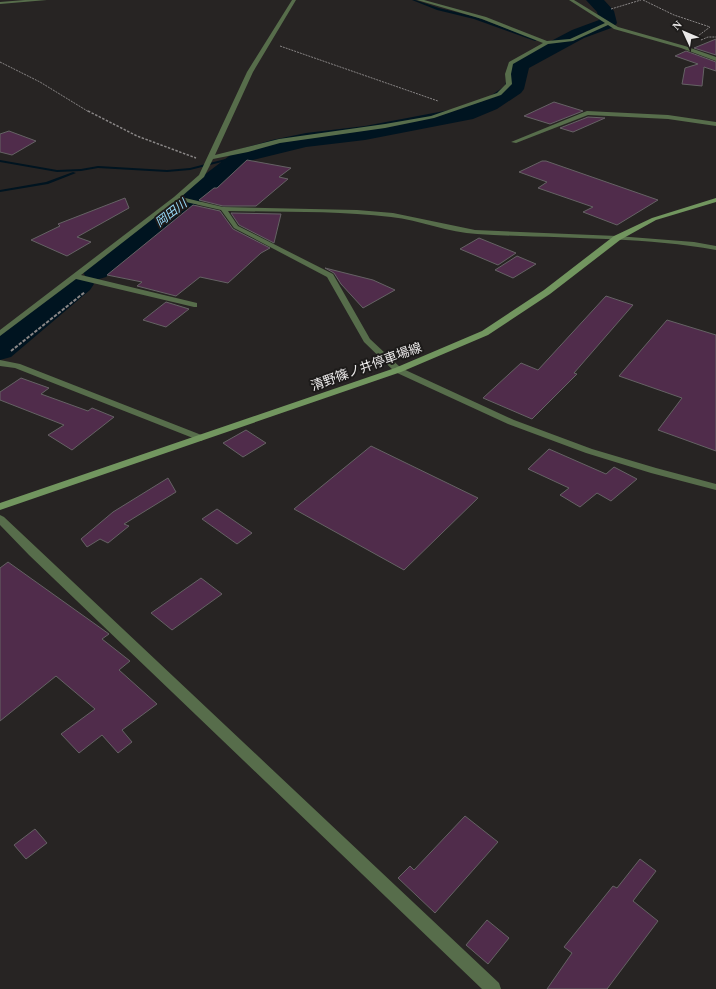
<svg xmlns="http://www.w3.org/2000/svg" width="716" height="989" font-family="'Times New Roman','Noto Sans JP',serif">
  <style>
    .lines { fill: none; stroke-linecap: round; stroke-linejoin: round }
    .stream { fill: #001420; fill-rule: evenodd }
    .river { fill: #001420; fill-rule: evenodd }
    .building { fill: #502c4b; stroke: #656264 }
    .path-far2 { stroke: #898686; stroke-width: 1; stroke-dasharray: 2 1; stroke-linecap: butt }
    .path-far1 { stroke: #898686; stroke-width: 1.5; stroke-dasharray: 2.5 1.5; stroke-linecap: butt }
    .path { stroke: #898686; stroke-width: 2; stroke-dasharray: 3.5 1.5; stroke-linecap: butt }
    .minor { fill: #576d4b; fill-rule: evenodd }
    .secondary { fill: #72965f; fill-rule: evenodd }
    .labels { text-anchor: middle; stroke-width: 4; stroke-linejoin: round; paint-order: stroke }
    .far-water-label { font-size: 12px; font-style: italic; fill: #99dbfb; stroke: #1d1b1a }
    .street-label { font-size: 13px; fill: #eae8e8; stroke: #1d1b1a }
  </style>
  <rect width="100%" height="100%" fill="#272423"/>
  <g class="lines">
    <path class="stream" d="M412 0H415L439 8 476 17 537 40 535 41 474 19 437 10Z
      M245 154 247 155 246 156 190 170 167 172 98 168 81 171 57 172 0 162V160L57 170 81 169 98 166 167 170 190 168Z
      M73 172 76 173 48 184 0 192V190L46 182Z"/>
    <path class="river" d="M586 0H604L614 11 617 23 614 27 584 38 529 68 524 89 521 93 497 109 473 119 365 140 306 147 253 160 106 277 96 280 90 278 94 284 90 290 11 357 0 360V334L70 278 80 275 86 277 82 271 86 265 237 150 272 140 306 133 365 126 460 108 483 101 505 86 510 65 513 61 572 30 599 20 597 12Z"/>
  </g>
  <path class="building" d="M716 39V55L694 48Z
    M686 51 716 62V71L704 67 702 86 682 84 685 68 698 64 675 56Z
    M554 102 583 111 550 124 524 116Z
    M588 117 605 118 573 132 560 128Z
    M9 131 36 141 12 155 0 152V134Z
    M247 160 291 168 279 177 288 179 256 206H223L199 200 214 188H217Z
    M542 161H546L658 200 617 225 583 212 593 207 538 188 547 182 519 172Z
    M125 198 129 208 77 237 91 242 67 256 31 240 60 226 58 224Z
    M193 205 220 211 233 229 270 248 261 253 228 283 200 277 176 296 137 286 142 282 107 275Z
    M231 213 281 214 274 243 239 225Z
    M479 238 516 253 498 265 460 249Z
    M517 256 536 264 513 278 495 270Z
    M325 268 373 280 395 290 363 308 341 284 334 273Z
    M606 296 633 305 574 373 577 374 532 419 483 398 521 363 538 370Z
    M166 302 189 309 166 327 143 320Z
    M667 320 716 335V451L658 430 682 398 619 376Z
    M21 378 49 388 41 394 88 411 92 408 114 417 72 450 48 435 64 425 0 400V392Z
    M246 430 266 443 243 457 223 443Z
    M371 446 478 498 404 570 294 509Z
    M549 449 606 474 614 467 637 479 611 501 597 493 580 507 560 495 569 488 528 469Z
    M168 478 176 492 124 524 129 526 108 543 100 539 87 547 81 539 113 512Z
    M217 509 252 533 237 544 202 519Z
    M8 562 109 634 102 639 130 661 119 670 157 704 122 730 132 742 118 753 102 735 79 753 61 734 95 709 56 676 0 721V568Z
    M201 578 222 594 172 630 151 613Z
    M465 816 498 842 435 913 398 878 410 866 414 870Z
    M35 829 47 843 26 859 14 845Z
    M640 859 656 871 633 901 658 921 607 989H547L572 953 564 947 613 886 617 888Z
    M487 920 509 938 488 964 466 945Z"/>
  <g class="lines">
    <path class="path-far2" d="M643 0 674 15 710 27 698 36 699 39
      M611 9 641 0
      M701 40 708 37H716
      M280 46 438 101
      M0 62 40 82 89 112"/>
    <path class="path-far1" d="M88 111 137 136 196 158"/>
    <path class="path" d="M11 351 85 292"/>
    <path class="minor" d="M25 0H47L0 4V2Z
      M292 0H296L253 72 215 155 279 139 385 124 431 116 497 93 506 84 505 74 509 62 543 43 482 19 417 0H424L486 17 547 41 570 39 605 23 569 0H574L618 27 685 46 716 57V61L681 48 614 29 608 25 573 41 548 44 513 64 511 74 512 84 501 95 434 118 385 128 280 143 248 152 213 159 204 177 181 197 223 207 357 210 393 213 475 230 617 236 694 242 716 246V250C638 236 557 239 477 234 449 233 420 220 391 217 337 211 282 212 228 211L238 226 333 274 370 339 401 368 514 420 592 449 656 468 716 484V490L651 473 586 453 508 424 395 372 364 342 327 277 234 228 221 210 177 200 81 275 197 303V307H194L76 279 0 336V330L174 197 199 175 247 72Z
      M587 111 668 115 716 122V126L668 119 588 115 516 143 511 142Z
      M0 360 20 364 204 436 206 438 201 441 198 440 15 368 0 366Z
      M0 515 4 517 499 983 501 989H482L29 555 0 525Z"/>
    <path class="secondary" d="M716 198V202L656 220 620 240 550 294 488 335 401 372 0 510V503L395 368 482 331 544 290 614 236 652 218Z"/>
  </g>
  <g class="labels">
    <g class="far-water-label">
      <text transform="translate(171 213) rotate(-38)" y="4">岡田川</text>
    </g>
    <g class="street-label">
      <text transform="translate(366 366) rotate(-20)" y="5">清野篠ノ井停車場線</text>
    </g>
  </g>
  <g transform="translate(684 32) rotate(314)" stroke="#1d1b1a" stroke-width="3" paint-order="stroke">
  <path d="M0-3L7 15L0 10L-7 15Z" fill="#eae8e8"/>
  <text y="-6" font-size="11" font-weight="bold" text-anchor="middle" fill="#eae8e8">N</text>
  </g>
</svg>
